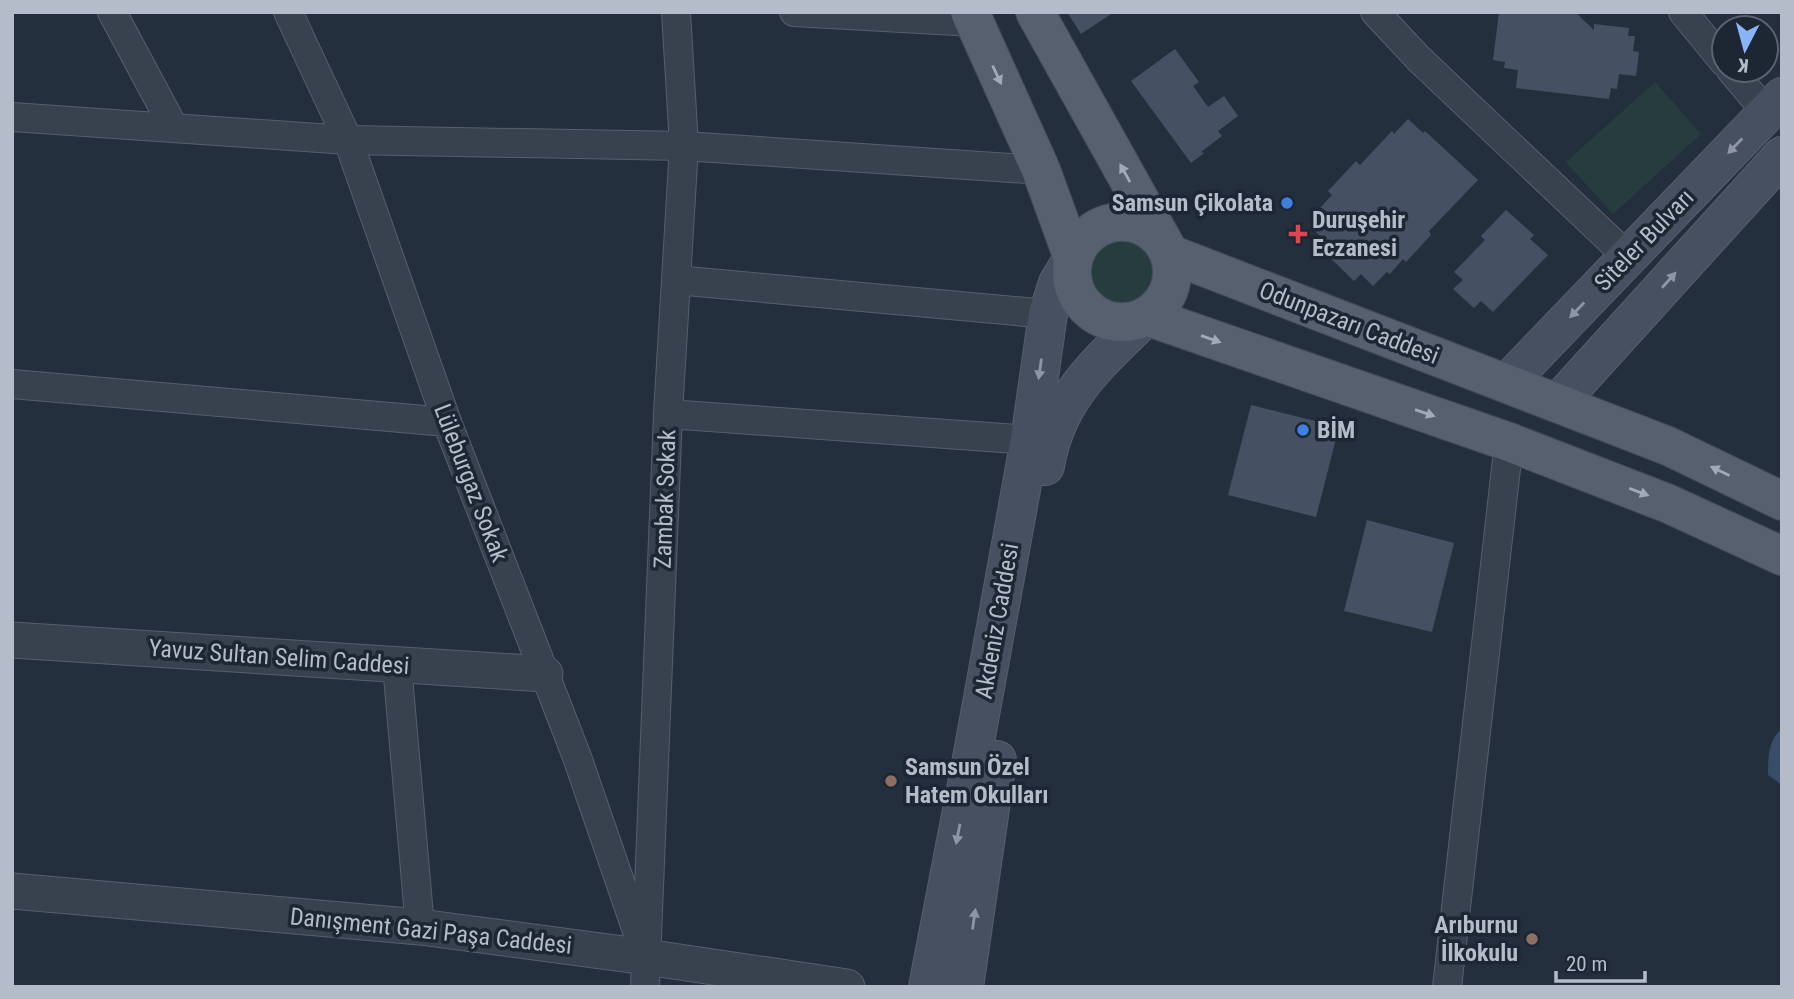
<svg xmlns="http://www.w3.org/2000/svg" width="1794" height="999" font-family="'Roboto Condensed',sans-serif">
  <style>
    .green { fill: #263c3f }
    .water { fill: #394c67 }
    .building { fill: #455162 }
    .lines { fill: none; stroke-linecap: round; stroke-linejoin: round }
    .minor-casing { stroke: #565f6c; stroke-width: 30 }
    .tertiary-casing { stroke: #565f6c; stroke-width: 37 }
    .secondary-casing { stroke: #565f6c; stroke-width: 40 }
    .primary-casing { stroke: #414a57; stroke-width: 40 }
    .minor { stroke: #38414e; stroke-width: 28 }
    .tertiary { stroke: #38414e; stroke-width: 35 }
    .secondary { stroke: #465061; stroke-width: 38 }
    .primary { stroke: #56606e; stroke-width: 38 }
    .oneway { fill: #a1aab7 }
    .oneway2 { fill: #8e96a5 }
    .shop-dot { fill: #3f7fe0; stroke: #1d2633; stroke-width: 2.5 }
    .health-dot { fill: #e0444e; stroke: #1d2633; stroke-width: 2.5 }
    .education-dot { fill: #8d6e63; stroke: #1d2633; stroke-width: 2.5 }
    .labels { text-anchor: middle; stroke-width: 7; stroke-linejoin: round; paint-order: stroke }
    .poi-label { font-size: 24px; font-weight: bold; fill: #b4bcc9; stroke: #1d2633; text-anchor: start }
    .street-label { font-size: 24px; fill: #b4bcc9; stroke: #1d2633 }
  </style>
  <rect width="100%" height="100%" fill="#242f3e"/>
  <path class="green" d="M1655 82 1701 134 1613 214 1566 162Z
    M1089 272a34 34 0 1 1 68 0a34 34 0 1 1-68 0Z"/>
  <path class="water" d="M1782 729V785L1768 775C1768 759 1768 739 1782 729Z"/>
  <path class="building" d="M1067 12H1114L1081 34Z
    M1499 12H1575L1594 30V24L1629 28 1628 36H1635L1633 51 1639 52 1636 76 1619 74 1617 89 1611 88 1609 99 1516 88 1518 70 1504 68 1505 62 1493 60Z
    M1175 49 1199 82 1193 86 1208 107 1224 96 1238 116 1218 131 1222 136 1201 152 1204 153 1191 163 1131 81Z
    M1408 119 1423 133 1425 131 1478 180 1429 231 1431 235 1406 262 1403 259 1390 274 1387 272 1373 286 1361 274 1354 281 1316 244 1322 238 1309 225 1322 212 1319 209 1332 195 1328 191 1356 161 1360 165 1392 131 1394 134Z
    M1506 210 1534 235 1530 239 1548 255 1493 312 1481 301 1474 308 1453 289 1463 280 1454 272 1485 240 1481 236Z
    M1251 405 1339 427 1316 517 1228 495Z
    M1367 520 1454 543 1432 632 1344 611Z"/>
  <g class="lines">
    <defs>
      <path id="minor" d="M112 12 174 128
        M288 12 348 140 447 422 577 757 646 957
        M794 12 974 22
        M1375 12 1419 59 1628 257
        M1683 12 1724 62
        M1731 70 1767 113
        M12 117 348 140 684 146 1041 170
        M676 280 1048 314
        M12 384 447 422
        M668 414 1030 440
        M397 665 420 927
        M645 987 668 414 684 146 676 12
        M1447 987 1509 442"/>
      <path id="tertiary" d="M12 640 545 674
        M12 891 420 927 646 957 847 987"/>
      <path id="secondary" d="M1507 383 1782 97
        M1558 403 1782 156
        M1045 466C1057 396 1098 364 1146 316
        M928 987 973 753 1030 440 1048 314 1058 283 1073 258
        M964 987 997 760"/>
      <path id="primary" d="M970 12 1041 170 1073 258
        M1035 12 1170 254 1668 446 1782 501
        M1072 272a50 50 0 1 1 100 0a50 50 0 1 1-100 0Z
        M1146 316 1509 442 1669 504 1782 556"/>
    </defs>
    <use href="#minor" class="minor-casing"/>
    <use href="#tertiary" class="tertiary-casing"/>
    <use href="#secondary" class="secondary-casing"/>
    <use href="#primary" class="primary-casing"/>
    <use href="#minor" class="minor"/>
    <use href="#tertiary" class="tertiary"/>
    <use href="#secondary" class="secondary"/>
    <use href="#primary" class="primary"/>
  </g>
  <defs><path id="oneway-solid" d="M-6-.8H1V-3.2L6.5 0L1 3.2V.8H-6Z" transform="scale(1.75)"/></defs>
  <g class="oneway">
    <use href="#oneway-solid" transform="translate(997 75) rotate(65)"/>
    <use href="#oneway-solid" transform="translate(1125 173) rotate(-119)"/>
    <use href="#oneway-solid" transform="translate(1211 339) rotate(19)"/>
    <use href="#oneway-solid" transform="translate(1425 413) rotate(19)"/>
    <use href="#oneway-solid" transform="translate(1720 471) rotate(-154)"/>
    <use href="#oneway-solid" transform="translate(1639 492) rotate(21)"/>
  </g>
  <g class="oneway2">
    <use href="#oneway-solid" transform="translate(1735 146) rotate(134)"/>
    <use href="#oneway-solid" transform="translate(1669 280) rotate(-48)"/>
    <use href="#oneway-solid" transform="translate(1577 310) rotate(134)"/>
    <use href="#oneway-solid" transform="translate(1040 369) rotate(98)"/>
    <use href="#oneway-solid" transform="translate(958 834) rotate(101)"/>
    <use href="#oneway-solid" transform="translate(974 919) rotate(-82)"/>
  </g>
  <g class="shop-dot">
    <circle cx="1287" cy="203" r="7"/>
    <circle cx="1303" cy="430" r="7"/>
  </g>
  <path class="health-dot" d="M1294.5 223.5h7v7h7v7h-7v7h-7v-7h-7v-7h7z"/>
  <g class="education-dot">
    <circle cx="891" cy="781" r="7"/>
    <circle cx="1532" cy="939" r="7"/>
  </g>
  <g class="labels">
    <g class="poi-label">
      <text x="1273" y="211" text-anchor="end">Samsun Çikolata</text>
      <text x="1312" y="228">Duruşehir<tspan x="1312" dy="28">Eczanesi</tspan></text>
      <text x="1317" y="438">BİM</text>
      <text x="905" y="775">Samsun Özel<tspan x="905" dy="28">Hatem Okulları</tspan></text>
      <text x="1518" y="933" text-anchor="end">Arıburnu<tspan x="1518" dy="28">İlkokulu</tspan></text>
    </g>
    <g class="street-label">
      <text transform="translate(1644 240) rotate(-46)" y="8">Siteler Bulvarı</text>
      <text transform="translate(1349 323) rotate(21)" y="8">Odunpazarı Caddesi</text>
      <text transform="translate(471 483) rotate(69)" y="8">Lüleburgaz Sokak</text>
      <text transform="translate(665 499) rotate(-88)" y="8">Zambak Sokak</text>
      <text transform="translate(997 621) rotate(-80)" y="8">Akdeniz Caddesi</text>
      <text transform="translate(279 657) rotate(4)" y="8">Yavuz Sultan Selim Caddesi</text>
      <text transform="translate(431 931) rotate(6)" y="8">Danışment Gazi Paşa Caddesi</text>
    </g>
  </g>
  <rect width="1794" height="999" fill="none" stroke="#b4bcc9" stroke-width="28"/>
  <g transform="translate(1745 49) rotate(186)"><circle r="33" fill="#1d2633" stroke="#59626f" stroke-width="2"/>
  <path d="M0-5L12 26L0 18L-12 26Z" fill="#8ab4f8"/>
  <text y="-10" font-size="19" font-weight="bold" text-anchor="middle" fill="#b4bcc9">K</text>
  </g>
  <path d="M1556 971v10h89v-10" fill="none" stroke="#b4bcc9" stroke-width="3.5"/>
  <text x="1566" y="971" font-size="21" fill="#b4bcc9" stroke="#1d2633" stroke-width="5" paint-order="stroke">20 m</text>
</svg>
